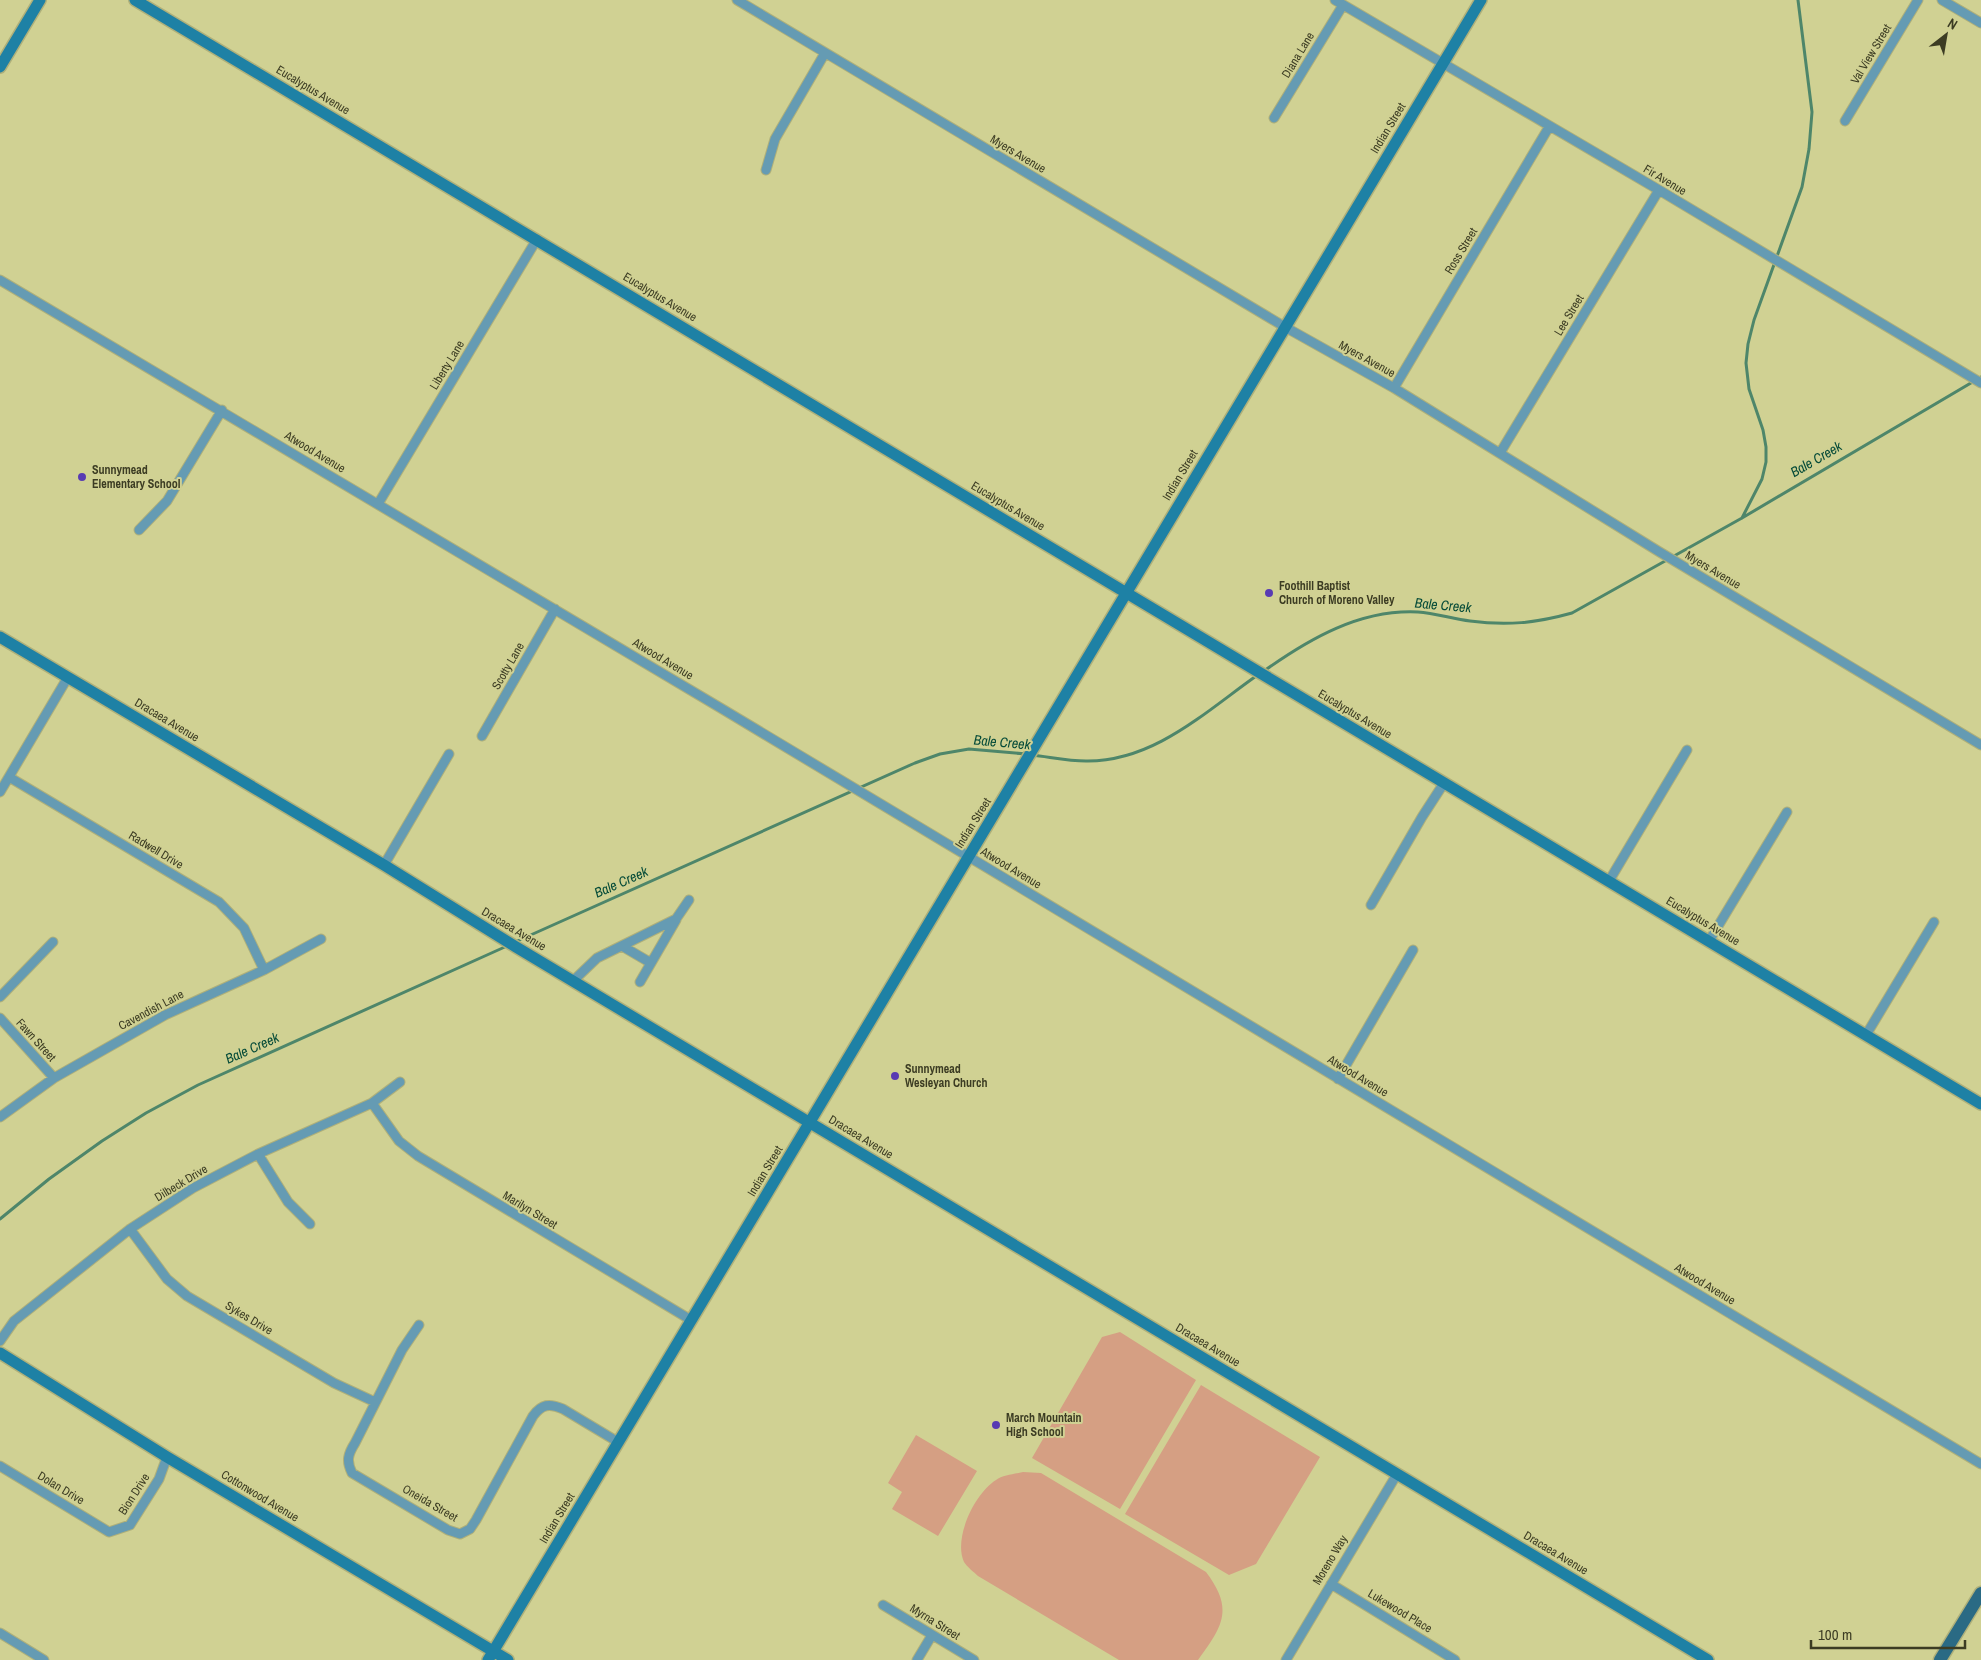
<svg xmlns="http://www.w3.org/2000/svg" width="1981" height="1660" font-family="'Archivo Narrow',sans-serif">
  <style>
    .green { fill: #d59f83 }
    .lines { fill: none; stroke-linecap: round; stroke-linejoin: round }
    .stream { stroke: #4e866a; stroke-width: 3 }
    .street-casing { stroke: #afb07a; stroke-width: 11 }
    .secondary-casing { stroke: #afb07a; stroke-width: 14 }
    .primary-casing { stroke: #afb07a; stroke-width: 15 }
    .street { stroke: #659bb3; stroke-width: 9 }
    .secondary { stroke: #1e81a5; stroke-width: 11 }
    .primary { stroke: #2a6a84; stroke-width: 12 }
    .poi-dot { fill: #583bb3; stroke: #d0d193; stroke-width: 2 }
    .labels { text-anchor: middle; stroke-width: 4; stroke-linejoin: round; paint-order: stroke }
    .street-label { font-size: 12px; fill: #3c3c23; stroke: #d0d193 }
    .poi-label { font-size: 12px; font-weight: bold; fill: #3c3c23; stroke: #d0d193; text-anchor: start }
    .water-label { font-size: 14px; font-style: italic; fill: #054b38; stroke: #d0d193 }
  </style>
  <rect width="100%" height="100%" fill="#d0d193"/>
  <path class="green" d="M1120 1332 1196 1380 1120 1509 1032 1458 1102 1337Z
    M1201 1385 1320 1457 1256 1564 1229 1575 1125 1514Z
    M916 1435 977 1471 938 1536 892 1509 902 1492 888 1483Z
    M1023 1472 1041 1473 1206 1572C1234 1609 1223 1626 1198 1660H1119L978 1576C974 1572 967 1567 964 1562 953 1538 975 1493 996 1480 1003 1475 1015 1474 1023 1472Z"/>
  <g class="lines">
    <path class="stream" d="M1742 518 1762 479 1766 462V447L1763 430 1749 389 1746 363 1748 344 1754 320 1802 187 1809 149 1812 112 1798 0
      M1264 671C1309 639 1360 609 1418 612 1435 613 1453 619 1470 621 1507 626 1536 623 1572 613L1742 518 1981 377
      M1032 755C1050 757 1068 761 1086 761 1154 762 1206 711 1259 674
      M515 942 915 763 940 754 969 749 1026 754
      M0 1219 49 1179 102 1141 146 1113 198 1085 507 946"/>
    <defs>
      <path id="street" d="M737 0 1285 327 1394 388 1658 551 1981 745
        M1335 0 1659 190 1981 383
        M1942 0 1981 23
        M1274 118 1343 5
        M1845 121 1918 0
        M766 170 775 139 825 53
        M0 280 724 710 1981 1464
        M1394 388 1549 127
        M1500 453 1659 190
        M378 504 537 239
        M139 530 167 501 222 410
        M482 736 555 609
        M9 777 219 902 244 928 264 970
        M0 792 68 677
        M384 865 449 754
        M1609 881 1687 750
        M1371 905 1422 817 1444 783
        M1709 941 1787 812
        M622 946 651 963
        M573 981 597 958 676 919 689 900
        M640 982 676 920
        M0 997 53 942
        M0 1018 54 1078
        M1866 1035 1934 922
        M1338 1079 1413 950
        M372 1103 399 1141 418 1156 691 1320
        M0 1117 54 1078 165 1015 264 970 321 939
        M258 1154 288 1202 310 1224
        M130 1229 167 1279 187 1296 334 1383 375 1402
        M419 1325 402 1350 355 1443C348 1454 346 1461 352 1473L448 1530 460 1534 470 1529 476 1520 533 1416C542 1404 549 1403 563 1409L618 1442
        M0 1341 14 1321 130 1229 193 1188 258 1154 372 1103 400 1082
        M0 1466 109 1532 130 1525 159 1479 167 1457
        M1331 1584 1455 1660
        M883 1605 974 1660
        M0 1633 44 1660
        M917 1660 932 1635
        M1286 1660 1397 1474"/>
      <path id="secondary" d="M135 0 1981 1104
        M0 67 40 0
        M0 637 384 865 516 947 1708 1660
        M0 1353 167 1457 508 1660
        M488 1660 1481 0"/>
      <path id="primary" d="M1940 1660 1981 1593"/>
    </defs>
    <use href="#street" class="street-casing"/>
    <use href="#secondary" class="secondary-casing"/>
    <use href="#primary" class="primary-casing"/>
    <use href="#street" class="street"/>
    <use href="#secondary" class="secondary"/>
    <use href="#primary" class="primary"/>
  </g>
  <g class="poi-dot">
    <circle cx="82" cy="477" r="5"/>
    <circle cx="1269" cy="593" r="5"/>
    <circle cx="895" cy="1076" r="5"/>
    <circle cx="996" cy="1425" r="5"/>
  </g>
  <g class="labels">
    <g class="street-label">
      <text transform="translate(1871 54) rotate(-59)" y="4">Val View Street</text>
      <text transform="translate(1298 55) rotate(-59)" y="4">Diana Lane</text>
      <text transform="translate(313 90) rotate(31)" y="4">Eucalyptus Avenue</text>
      <text transform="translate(1388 128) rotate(-59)" y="4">Indian Street</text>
      <text transform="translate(1018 154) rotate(31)" y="4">Myers Avenue</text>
      <text transform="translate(1665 180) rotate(31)" y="4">Fir Avenue</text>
      <text transform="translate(1461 251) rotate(-59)" y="4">Ross Street</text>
      <text transform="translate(660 297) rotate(31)" y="4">Eucalyptus Avenue</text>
      <text transform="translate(1569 315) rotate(-59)" y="4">Lee Street</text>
      <text transform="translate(1367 359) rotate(29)" y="4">Myers Avenue</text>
      <text transform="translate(447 365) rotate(-59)" y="4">Liberty Lane</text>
      <text transform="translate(315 452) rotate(31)" y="4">Atwood Avenue</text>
      <text transform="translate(1180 475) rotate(-59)" y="4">Indian Street</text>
      <text transform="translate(1008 506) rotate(31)" y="4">Eucalyptus Avenue</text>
      <text transform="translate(1713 570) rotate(31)" y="4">Myers Avenue</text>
      <text transform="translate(663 659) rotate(31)" y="4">Atwood Avenue</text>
      <text transform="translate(508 666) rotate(-60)" y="4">Scotty Lane</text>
      <text transform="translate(1355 714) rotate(31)" y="4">Eucalyptus Avenue</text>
      <text transform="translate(167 720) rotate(31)" y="4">Dracaea Avenue</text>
      <text transform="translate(973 823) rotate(-58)" y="4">Indian Street</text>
      <text transform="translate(156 850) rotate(31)" y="4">Radwell Drive</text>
      <text transform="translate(1011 868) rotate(31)" y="4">Atwood Avenue</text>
      <text transform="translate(1703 921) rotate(31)" y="4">Eucalyptus Avenue</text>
      <text transform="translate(514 929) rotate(31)" y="4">Dracaea Avenue</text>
      <text transform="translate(151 1010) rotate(-28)" y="4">Cavendish Lane</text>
      <text transform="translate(36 1040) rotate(48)" y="4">Fawn Street</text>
      <text transform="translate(1358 1076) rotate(31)" y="4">Atwood Avenue</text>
      <text transform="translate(861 1137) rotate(31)" y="4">Dracaea Avenue</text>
      <text transform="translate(765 1171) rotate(-59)" y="4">Indian Street</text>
      <text transform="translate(181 1183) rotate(-31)" y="4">Dilbeck Drive</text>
      <text transform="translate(530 1210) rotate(31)" y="4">Marilyn Street</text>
      <text transform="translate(1705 1284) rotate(31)" y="4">Atwood Avenue</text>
      <text transform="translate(249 1318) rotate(31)" y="4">Sykes Drive</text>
      <text transform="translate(1208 1345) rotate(31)" y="4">Dracaea Avenue</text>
      <text transform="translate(61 1488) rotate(31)" y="4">Dolan Drive</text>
      <text transform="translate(134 1494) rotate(-57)" y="4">Bion Drive</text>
      <text transform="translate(260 1496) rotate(31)" y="4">Cottonwood Avenue</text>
      <text transform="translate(430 1503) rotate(30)" y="4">Oneida Street</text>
      <text transform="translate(557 1518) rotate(-59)" y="4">Indian Street</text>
      <text transform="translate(1556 1553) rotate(31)" y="4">Dracaea Avenue</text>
      <text transform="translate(1330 1560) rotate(-59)" y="4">Moreno Way</text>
      <text transform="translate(1400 1611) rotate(31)" y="4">Lukewood Place</text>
      <text transform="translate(935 1622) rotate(32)" y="4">Myrna Street</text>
    </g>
    <g class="poi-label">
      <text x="92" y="474">Sunnymead<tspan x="92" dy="14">Elementary School</tspan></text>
      <text x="1279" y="590">Foothill Baptist<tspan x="1279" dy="14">Church of Moreno Valley</tspan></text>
      <text x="905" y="1073">Sunnymead<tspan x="905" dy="14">Wesleyan Church</tspan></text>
      <text x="1006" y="1422">March Mountain<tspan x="1006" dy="14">High School</tspan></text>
    </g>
    <g class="water-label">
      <text transform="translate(1816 459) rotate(-30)" y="5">Bale Creek</text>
      <text transform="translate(1443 605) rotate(5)" y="5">Bale Creek</text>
      <text transform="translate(1002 742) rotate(5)" y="5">Bale Creek</text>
      <text transform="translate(621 882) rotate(-24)" y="5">Bale Creek</text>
      <text transform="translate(252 1048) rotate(-24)" y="5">Bale Creek</text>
    </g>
  </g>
  <g transform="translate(1946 35) rotate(31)" stroke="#d0d193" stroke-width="4" paint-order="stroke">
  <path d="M0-4L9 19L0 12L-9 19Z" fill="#3c3c23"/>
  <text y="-8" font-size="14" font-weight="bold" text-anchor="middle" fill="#3c3c23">N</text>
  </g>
  <path d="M1811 1640v8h154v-8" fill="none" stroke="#3c3c23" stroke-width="2.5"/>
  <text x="1818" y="1640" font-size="15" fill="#3c3c23" stroke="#d0d193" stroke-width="4" paint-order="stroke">100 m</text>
</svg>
